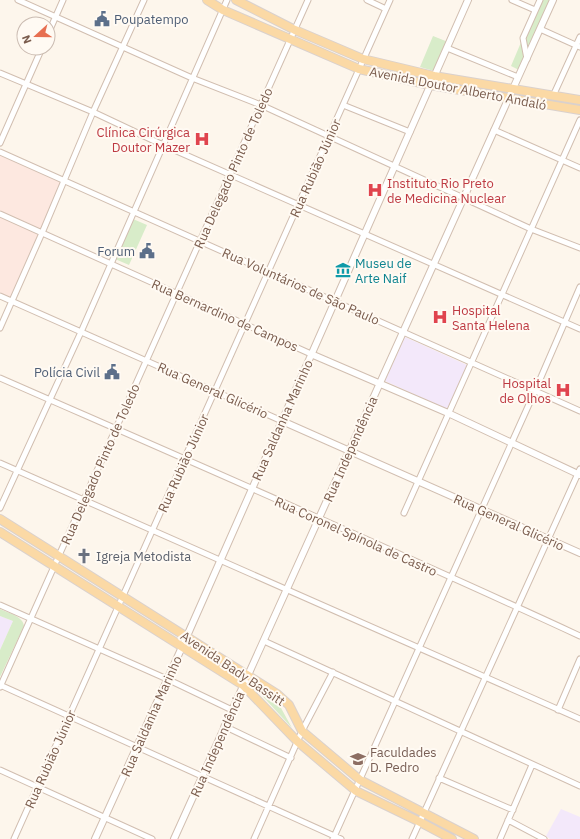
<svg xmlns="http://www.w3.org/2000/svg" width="580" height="839" font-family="'IBM Plex Sans',sans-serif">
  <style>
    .commercial { fill: #fde8e0 }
    .education { fill: #f3e8fa }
    .green { fill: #d8ecc9 }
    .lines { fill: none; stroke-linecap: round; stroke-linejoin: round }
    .minor-casing { stroke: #d1beb0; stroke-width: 7 }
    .tertiary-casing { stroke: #d1beb0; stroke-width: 8 }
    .primary-casing { stroke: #dad1cd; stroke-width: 10 }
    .minor { stroke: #fff; stroke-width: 5 }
    .tertiary { stroke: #fff; stroke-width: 6 }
    .primary { stroke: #fbd9a5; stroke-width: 8 }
    .labels { text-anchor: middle; stroke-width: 4; stroke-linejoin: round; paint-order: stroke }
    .service-label { font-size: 13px; fill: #4e5e75; stroke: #fffaf3; text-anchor: end }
    .street-label { font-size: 13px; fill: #7a5c4d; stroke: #fffaf3 }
    .health-label { font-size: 13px; fill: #be3a42; stroke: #fffaf3; text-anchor: end }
    .culture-label { font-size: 13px; fill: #0d838f; stroke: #fffaf3; text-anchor: start }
    .worship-label { font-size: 13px; fill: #5b616d; stroke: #fffaf3; text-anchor: start }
    .education-label { font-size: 13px; fill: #785e54; stroke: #fffaf3; text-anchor: start }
  </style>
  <rect width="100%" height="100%" fill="#fdf6ec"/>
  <path class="commercial" d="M0 152 64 180 12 299 0 294Z"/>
  <path class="education" d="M405 337 467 365 447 409 385 381Z
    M0 616 13 621 0 650Z
    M561 809 580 817V839H550L546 836Z"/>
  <path class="green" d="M540 0H552L527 55 524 39Z
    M433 36 448 42 434 71 420 67Z
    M522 40 525 57 519 70 511 66Z
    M133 219 147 225 129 265 115 259Z
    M0 609C8 613 23 616 24 626L0 677V650L13 621 0 616Z
    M256 689 281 708 292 728Z"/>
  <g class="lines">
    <defs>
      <path id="minor" d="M18 0 192 78 261 105 531 229 580 248
        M367 0 386 9
        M512 0 535 10
        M540 29 580 47
        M48 34 63 0
        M447 48 518 77
        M527 59 523 38 540 0
        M0 73 93 112 163 145 580 329
        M553 96 580 37
        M343 105 410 132
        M494 130 580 168
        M0 143 42 48
        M0 152C194 237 387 324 580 411
        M0 214 311 354
        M0 296 282 421
        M0 328 42 233 93 112 144 0
        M0 378C194 463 388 547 580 636
        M0 463 580 719
        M0 508 81 332 227 0
        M404 513 580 120
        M0 605 167 679 232 710
        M264 641 580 786
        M0 685 341 839
        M0 687 308 0
        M558 710 580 659
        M224 726 291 758
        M0 770 152 839
        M439 778 513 810
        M508 820 544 839
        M14 839 390 0
        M254 839 302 731 333 672
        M333 839 535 391 580 287
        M412 839 580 469
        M500 839 532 765"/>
      <path id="tertiary" d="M311 354 448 413 580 475
        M282 421 580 553
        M95 839 187 636 468 0
        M174 839 553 0"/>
      <path id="primary" d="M207 0 223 10 359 69 430 85 580 110
        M236 0 295 30 363 59 434 76 580 100
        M0 519 277 694 289 705 302 731 360 780 474 839
        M0 532 243 685 298 742 356 791 420 822 452 839"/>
    </defs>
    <use href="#minor" class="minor-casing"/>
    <use href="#tertiary" class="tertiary-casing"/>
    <use href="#primary" class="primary-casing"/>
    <use href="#minor" class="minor"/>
    <use href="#tertiary" class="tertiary"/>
    <use href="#primary" class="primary"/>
  </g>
  <defs>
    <symbol id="civic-bare" viewBox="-9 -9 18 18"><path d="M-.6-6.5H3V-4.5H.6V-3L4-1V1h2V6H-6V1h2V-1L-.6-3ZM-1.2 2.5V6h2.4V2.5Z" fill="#5c6f8a" stroke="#fffaf3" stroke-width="2.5" paint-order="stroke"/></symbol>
    <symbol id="hospital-bare" viewBox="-9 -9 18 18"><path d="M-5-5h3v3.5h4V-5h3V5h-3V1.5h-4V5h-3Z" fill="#e0444e" stroke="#fffaf3" stroke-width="2.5" paint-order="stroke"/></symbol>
    <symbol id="museum-bare" viewBox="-9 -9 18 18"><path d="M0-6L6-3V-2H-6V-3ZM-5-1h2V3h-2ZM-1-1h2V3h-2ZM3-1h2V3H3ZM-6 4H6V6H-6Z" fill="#0f9aa8" stroke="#fffaf3" stroke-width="2.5" paint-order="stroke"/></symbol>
    <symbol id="church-bare" viewBox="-9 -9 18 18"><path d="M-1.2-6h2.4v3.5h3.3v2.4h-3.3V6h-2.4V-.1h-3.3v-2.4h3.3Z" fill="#6b7280" stroke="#fffaf3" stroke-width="2.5" paint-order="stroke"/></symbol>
    <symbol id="university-bare" viewBox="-9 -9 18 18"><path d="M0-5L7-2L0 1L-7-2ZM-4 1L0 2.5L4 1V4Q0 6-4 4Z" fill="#8d6e63" stroke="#fffaf3" stroke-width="2.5" paint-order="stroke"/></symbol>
  </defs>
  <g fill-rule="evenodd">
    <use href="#civic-bare" x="91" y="8" width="22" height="22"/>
    <use href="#hospital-bare" x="191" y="128" width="22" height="22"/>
    <use href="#hospital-bare" x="364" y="179" width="22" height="22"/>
    <use href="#civic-bare" x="136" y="240" width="22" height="22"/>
    <use href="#museum-bare" x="332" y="259" width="22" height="22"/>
    <use href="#hospital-bare" x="429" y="306" width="22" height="22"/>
    <use href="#civic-bare" x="101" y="361" width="22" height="22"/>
    <use href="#hospital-bare" x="552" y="379" width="22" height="22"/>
    <use href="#church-bare" x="73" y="545" width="22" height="22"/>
    <use href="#university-bare" x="347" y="748" width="22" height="22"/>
  </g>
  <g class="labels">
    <g class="service-label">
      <text x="114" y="24" text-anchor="start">Poupatempo</text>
      <text x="135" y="256">Forum</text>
      <text x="100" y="377">Polícia Civil</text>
    </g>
    <g class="street-label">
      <text transform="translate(458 88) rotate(11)" y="5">Avenida Doutor Alberto Andaló</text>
      <text transform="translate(233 168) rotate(-66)" y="5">Rua Delegado Pinto de Toledo</text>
      <text transform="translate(315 168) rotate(-66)" y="5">Rua Rubião Júnior</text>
      <text transform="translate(301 286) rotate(24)" y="5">Rua Voluntários de São Paulo</text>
      <text transform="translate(225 315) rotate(24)" y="5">Rua Bernardino de Campos</text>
      <text transform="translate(213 390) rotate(24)" y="5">Rua General Glicério</text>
      <text transform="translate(282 420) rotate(-66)" y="5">Rua Saldanha Marinho</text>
      <text transform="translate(350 449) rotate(-66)" y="5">Rua Independência</text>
      <text transform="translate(183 463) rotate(-66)" y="5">Rua Rubião Júnior</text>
      <text transform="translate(100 464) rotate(-66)" y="5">Rua Delegado Pinto de Toledo</text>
      <text transform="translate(509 522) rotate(24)" y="5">Rua General Glicério</text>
      <text transform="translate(356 536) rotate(24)" y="5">Rua Coronel Spínola de Castro</text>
      <text transform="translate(233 668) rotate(34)" y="5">Avenida Bady Bassitt</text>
      <text transform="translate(151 716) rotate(-66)" y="5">Rua Saldanha Marinho</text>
      <text transform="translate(217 744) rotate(-66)" y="5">Rua Independência</text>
      <text transform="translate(50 759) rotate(-66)" y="5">Rua Rubião Júnior</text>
    </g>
    <g class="health-label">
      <text x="190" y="137">Clínica Cirúrgica<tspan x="190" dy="15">Doutor Mazer</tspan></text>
      <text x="387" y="188" text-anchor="start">Instituto Rio Preto<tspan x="387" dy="15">de Medicina Nuclear</tspan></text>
      <text x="452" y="315" text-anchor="start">Hospital<tspan x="452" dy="15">Santa Helena</tspan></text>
      <text x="551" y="388">Hospital<tspan x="551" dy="15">de Olhos</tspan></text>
    </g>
    <g class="culture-label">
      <text x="355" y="268">Museu de<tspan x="355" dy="15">Arte Naif</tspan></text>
    </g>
    <g class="worship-label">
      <text x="96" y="561">Igreja Metodista</text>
    </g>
    <g class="education-label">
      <text x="370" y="757">Faculdades<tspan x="370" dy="15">D. Pedro</tspan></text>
    </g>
  </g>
  <g transform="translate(36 36) rotate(249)"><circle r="19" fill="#fffaf3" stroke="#cabbb1"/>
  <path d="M0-3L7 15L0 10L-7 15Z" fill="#e76f51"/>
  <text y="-6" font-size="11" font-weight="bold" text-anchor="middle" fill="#7a5c4d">N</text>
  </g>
</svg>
